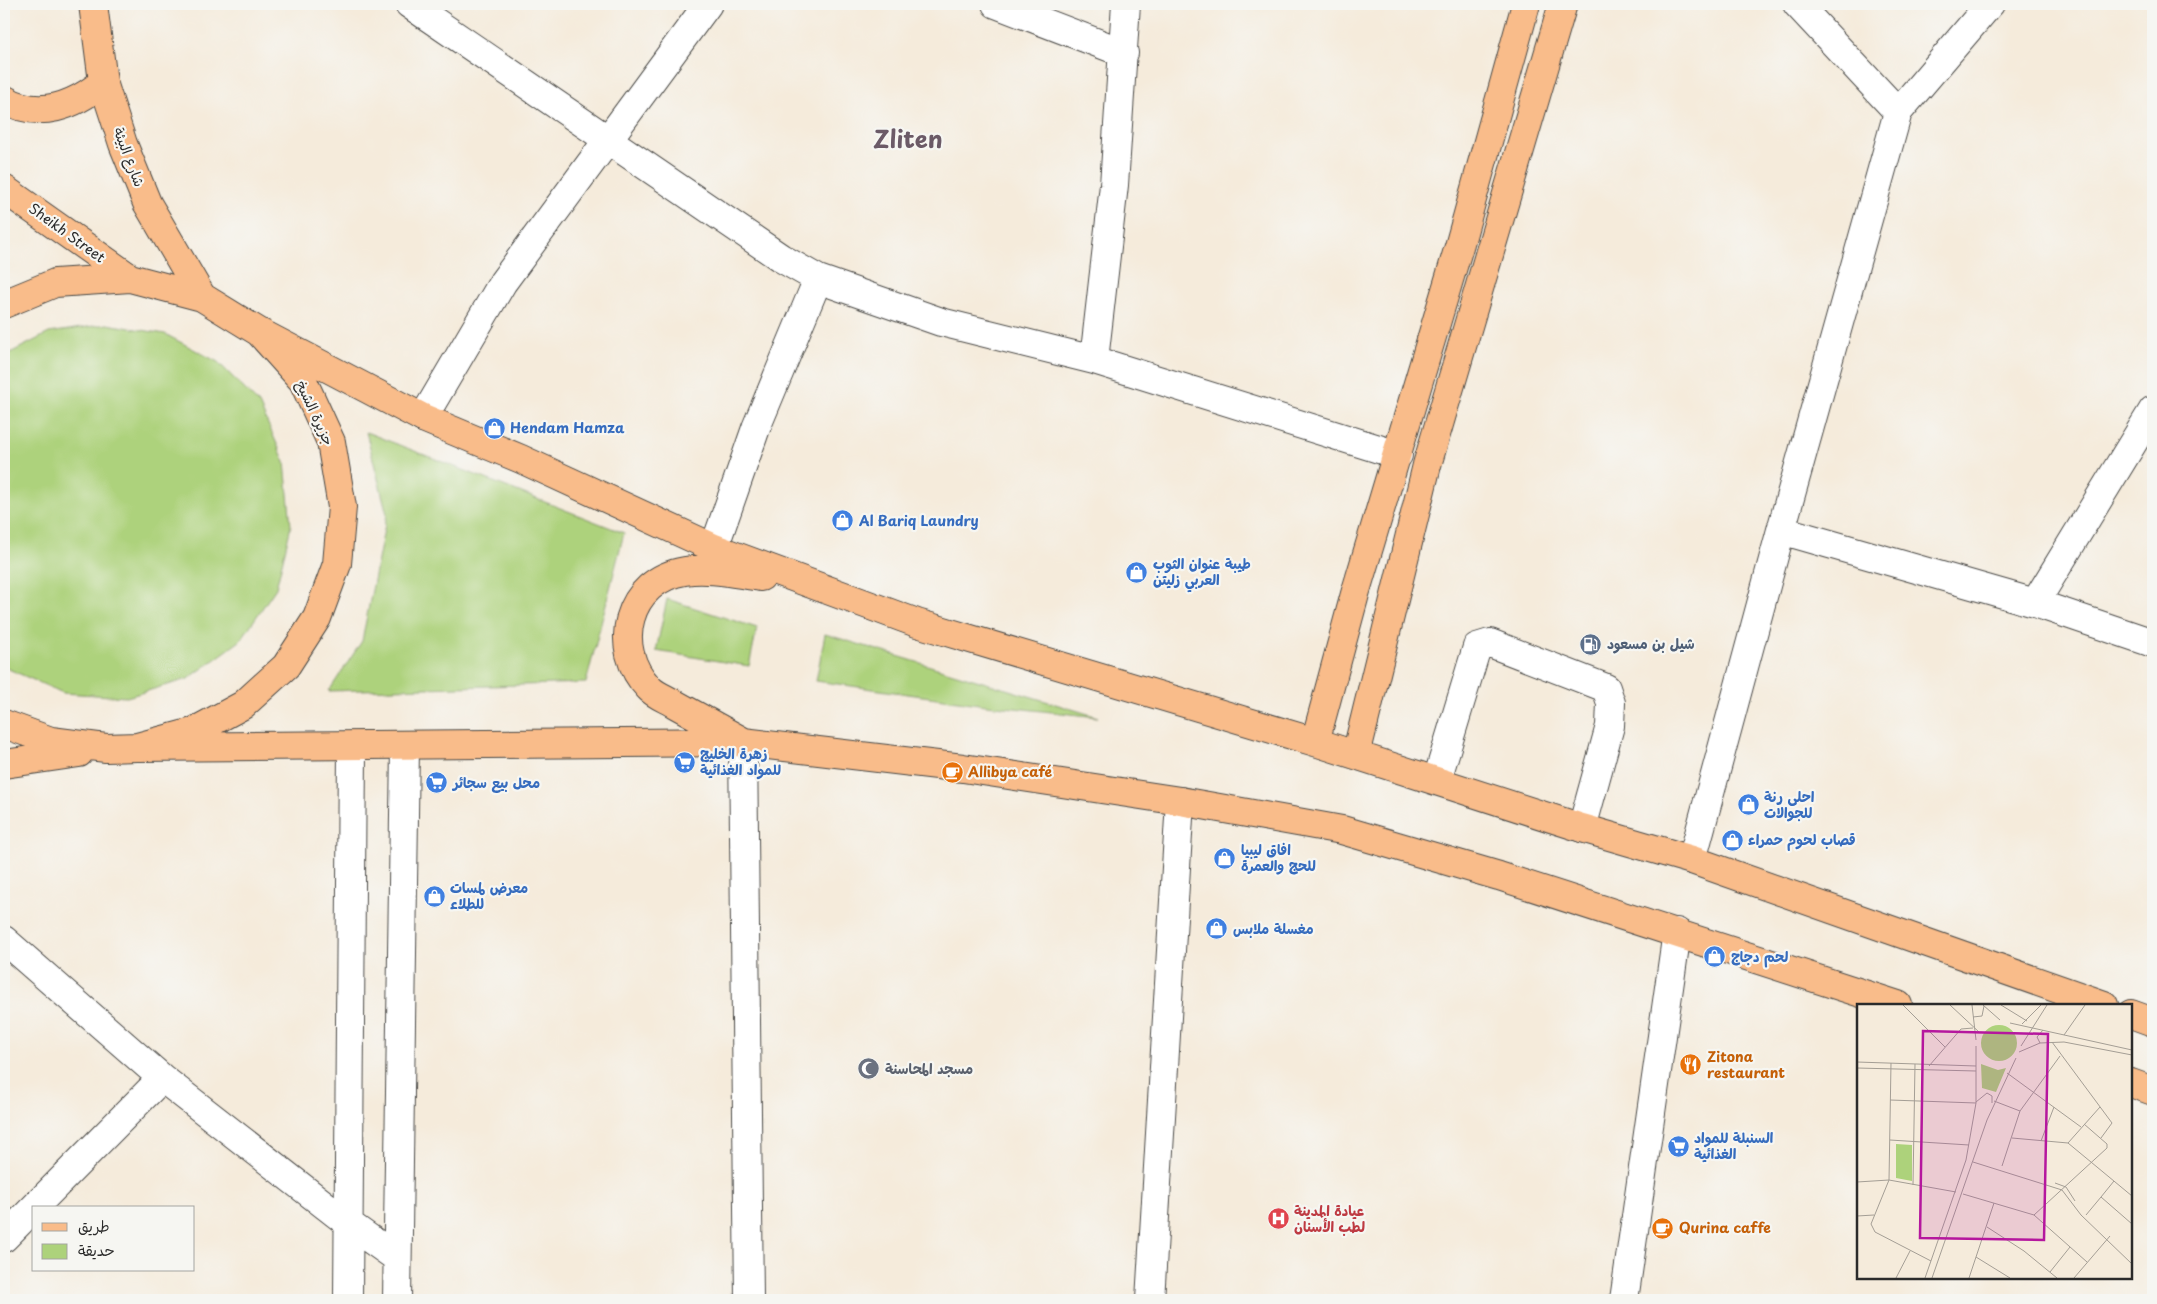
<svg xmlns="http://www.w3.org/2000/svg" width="2157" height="1304" font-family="'Playpen Sans','Playpen Sans Arabic',sans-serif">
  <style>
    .green { fill: #add27b; stroke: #6c7e53 }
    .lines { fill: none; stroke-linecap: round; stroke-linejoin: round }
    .minor-casing { stroke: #494845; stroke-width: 30 }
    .major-casing { stroke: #494845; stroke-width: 30 }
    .minor { stroke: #fff; stroke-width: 28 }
    .major { stroke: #f9bc8a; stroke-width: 28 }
    .labels { text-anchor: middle; stroke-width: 4.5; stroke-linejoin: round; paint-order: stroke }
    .street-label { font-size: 14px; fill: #2b2b2b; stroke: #f6f6f2 }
    .shop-label { font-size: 14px; font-weight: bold; fill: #366cbe; stroke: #f6f6f2; text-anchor: start }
    .service-label { font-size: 14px; font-weight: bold; fill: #4e5e75; stroke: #f6f6f2; text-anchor: start }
    .food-label { font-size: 14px; font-weight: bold; fill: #c56008; stroke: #f6f6f2; text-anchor: start }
    .worship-label { font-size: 14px; font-weight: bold; fill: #5b616d; stroke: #f6f6f2; text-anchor: start }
    .health-label { font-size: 14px; font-weight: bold; fill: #be3a42; stroke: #f6f6f2; text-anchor: start }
    .town-label { font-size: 24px; font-weight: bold; fill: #6b5a67; stroke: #f6f6f2 }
    .inset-road { fill: none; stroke: #a49e95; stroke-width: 1 }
    .view { fill: #b5179e; fill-opacity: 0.15; stroke: #b5179e; stroke-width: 2.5 }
    .inset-edge { fill: none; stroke: #2b2b2b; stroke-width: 2.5 }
  </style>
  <rect width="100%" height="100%" fill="#f6f6f2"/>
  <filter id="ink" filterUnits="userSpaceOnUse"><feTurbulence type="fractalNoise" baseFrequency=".02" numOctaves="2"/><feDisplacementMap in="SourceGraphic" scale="10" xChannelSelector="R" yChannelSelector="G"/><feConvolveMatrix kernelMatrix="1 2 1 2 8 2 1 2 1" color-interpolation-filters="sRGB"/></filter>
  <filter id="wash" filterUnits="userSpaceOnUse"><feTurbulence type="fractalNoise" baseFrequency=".0096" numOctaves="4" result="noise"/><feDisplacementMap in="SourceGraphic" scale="20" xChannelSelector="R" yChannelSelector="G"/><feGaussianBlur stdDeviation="1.12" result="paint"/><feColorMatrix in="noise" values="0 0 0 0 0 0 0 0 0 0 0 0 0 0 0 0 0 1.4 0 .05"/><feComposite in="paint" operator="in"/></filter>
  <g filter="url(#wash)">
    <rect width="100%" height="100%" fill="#f5ebdb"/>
    <path class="green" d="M107 324 165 334 218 362 259 404 285 462 291 526 276 588 240 641 188 679 127 697 63 693 4 667V356L49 333Z
      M366 432 624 533 586 683 329 691 362 641 387 514Z
      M667 599 757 628 749 666 656 651Z
      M825 634 1098 717 986 705 816 681Z"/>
  </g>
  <g filter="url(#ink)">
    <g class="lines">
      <defs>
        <path id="minor" d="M409 4 781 258 818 279 941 322 1094 360 1398 455
          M996 4 1124 53
          M1797 4 1898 112
          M1094 360 1114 185 1126 4
          M423 418 503 282 708 4
          M1781 530 2035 603 2153 643
          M714 548 756 428 818 279
          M2035 603 2153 410
          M743 742 749 1300
          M1437 780 1477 647 1490 643 1606 688 1611 703 1610 726 1582 828
          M1692 860 1781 530 1898 112 1990 4
          M4 940 162 1078 349 1224 397 1258
          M4 1238 162 1078
          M348 1300 352 746
          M397 1300 405 746
          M1150 1300 1180 801
          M1624 1300 1677 932"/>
        <path id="major" d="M93 4 103 82 123 144 147 203 202 297
          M4 99C39 120 74 106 103 82
          M4 189 130 278
          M4 304 55 283 130 278 202 297 259 332 303 381 331 442 342 507 337 564 317 618 286 666 243 705 193 732 137 747 106 748 51 741 4 724
          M259 332 423 418 521 459 714 548 917 623 1315 742 1582 828 1692 860 2104 1005
          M742 741C720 729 697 716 675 704 667 699 655 695 649 688 610 648 627 580 685 571 709 567 737 574 761 577
          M1315 742 1355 594 1460 243 1526 4
          M137 747 743 742 963 768 1180 801 1342 830 1499 876 1898 1005
          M1356 755 1427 465 1563 4
          M4 764 79 753
          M2131 1014 2153 1022
          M2131 1083 2153 1091"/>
      </defs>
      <use href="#minor" class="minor-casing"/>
      <use href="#major" class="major-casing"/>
      <use href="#minor" class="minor"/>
      <use href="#major" class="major"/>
    </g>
  </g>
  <defs>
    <symbol id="shop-disc" viewBox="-11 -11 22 22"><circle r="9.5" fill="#3f7fe0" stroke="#f6f6f2"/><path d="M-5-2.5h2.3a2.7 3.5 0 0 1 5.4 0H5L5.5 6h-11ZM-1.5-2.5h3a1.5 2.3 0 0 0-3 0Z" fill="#fff"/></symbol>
    <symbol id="fuel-disc" viewBox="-11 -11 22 22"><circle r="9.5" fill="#5c6f8a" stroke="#f6f6f2"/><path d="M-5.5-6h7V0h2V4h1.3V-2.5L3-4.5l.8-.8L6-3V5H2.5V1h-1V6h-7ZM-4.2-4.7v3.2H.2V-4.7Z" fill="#fff"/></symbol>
    <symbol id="supermarket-disc" viewBox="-11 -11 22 22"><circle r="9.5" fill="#3f7fe0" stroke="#f6f6f2"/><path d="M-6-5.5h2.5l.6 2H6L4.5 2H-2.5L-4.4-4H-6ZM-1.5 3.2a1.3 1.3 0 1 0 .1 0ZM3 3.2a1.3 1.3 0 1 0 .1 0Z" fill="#fff"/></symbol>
    <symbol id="cafe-disc" viewBox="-11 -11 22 22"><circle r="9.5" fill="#e8710a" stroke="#f6f6f2"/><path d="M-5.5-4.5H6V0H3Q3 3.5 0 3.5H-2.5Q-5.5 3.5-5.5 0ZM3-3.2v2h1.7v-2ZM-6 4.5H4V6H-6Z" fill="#fff"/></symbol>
    <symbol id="restaurant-disc" viewBox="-11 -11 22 22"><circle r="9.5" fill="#e8710a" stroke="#f6f6f2"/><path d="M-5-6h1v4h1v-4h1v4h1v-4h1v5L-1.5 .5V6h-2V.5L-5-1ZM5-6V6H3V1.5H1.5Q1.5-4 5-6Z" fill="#fff"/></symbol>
    <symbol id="mosque-disc" viewBox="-11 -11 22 22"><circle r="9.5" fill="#6b7280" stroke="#f6f6f2"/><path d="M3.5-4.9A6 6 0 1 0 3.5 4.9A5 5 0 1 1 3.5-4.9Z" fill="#fff"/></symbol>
    <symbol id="hospital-disc" viewBox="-11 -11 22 22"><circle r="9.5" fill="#e0444e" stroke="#f6f6f2"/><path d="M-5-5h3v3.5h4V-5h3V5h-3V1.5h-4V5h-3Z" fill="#fff"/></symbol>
  </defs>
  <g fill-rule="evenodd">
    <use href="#shop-disc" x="482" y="416" width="25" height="25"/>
    <use href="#shop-disc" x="830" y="508" width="25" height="25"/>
    <use href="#shop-disc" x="1124" y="560" width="25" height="25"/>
    <use href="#fuel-disc" x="1578" y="632" width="25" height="25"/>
    <use href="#supermarket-disc" x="672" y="750" width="25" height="25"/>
    <use href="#cafe-disc" x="940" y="760" width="25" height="25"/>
    <use href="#supermarket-disc" x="424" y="770" width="25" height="25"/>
    <use href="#shop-disc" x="1736" y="792" width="25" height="25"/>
    <use href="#shop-disc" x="1720" y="828" width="25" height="25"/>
    <use href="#shop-disc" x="1212" y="846" width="25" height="25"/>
    <use href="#shop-disc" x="422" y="884" width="25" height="25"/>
    <use href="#shop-disc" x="1204" y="916" width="25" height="25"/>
    <use href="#shop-disc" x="1702" y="944" width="25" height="25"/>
    <use href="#restaurant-disc" x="1678" y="1052" width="25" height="25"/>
    <use href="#mosque-disc" x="856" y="1056" width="25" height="25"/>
    <use href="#supermarket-disc" x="1666" y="1134" width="25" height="25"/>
    <use href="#hospital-disc" x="1266" y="1206" width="25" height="25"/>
    <use href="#cafe-disc" x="1650" y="1216" width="25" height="25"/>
  </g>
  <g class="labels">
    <g class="street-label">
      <text transform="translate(129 157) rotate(69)" y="5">شارع البيئة</text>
      <text transform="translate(67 233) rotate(36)" y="5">Sheikh Street</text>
      <text transform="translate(315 413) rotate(65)" y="5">جزيرة الشيخ</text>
    </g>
    <g class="shop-label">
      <text x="510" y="433">Hendam Hamza</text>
      <text x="859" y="526">Al Bariq Laundry</text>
      <text x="1153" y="569">طيبة عنوان الثوب<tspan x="1153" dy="16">العربي زليتن</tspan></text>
      <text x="700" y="759">زهرة الخليج<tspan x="700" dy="16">للمواد الغذائية</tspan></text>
      <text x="453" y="788">محل بيع سجائر</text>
      <text x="1764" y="802">احلى رنة<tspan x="1764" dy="16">للجوالات</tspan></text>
      <text x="1748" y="845">قصاب لحوم حمراء</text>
      <text x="1241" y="855">افاق ليبيا<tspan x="1241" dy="16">للحج والعمرة</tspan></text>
      <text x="450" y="893">معرض لمسات<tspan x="450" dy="16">للطلاء</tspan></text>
      <text x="1233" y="934">مغسلة ملابس</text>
      <text x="1731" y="962">لحم دجاج</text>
      <text x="1694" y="1143">السنبلة للمواد<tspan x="1694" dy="16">الغذائية</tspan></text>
    </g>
    <g class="service-label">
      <text x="1607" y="649">شيل بن مسعود</text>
    </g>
    <g class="food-label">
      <text x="968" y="777">Allibya café</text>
      <text x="1707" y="1062">Zitona<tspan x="1707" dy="16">restaurant</tspan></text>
      <text x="1679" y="1233">Qurina caffe</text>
    </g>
    <g class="worship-label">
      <text x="885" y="1074">مسجد المحاسنة</text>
    </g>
    <g class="health-label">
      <text x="1294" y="1216">عيادة المدينة<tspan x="1294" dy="16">لطب الأسنان</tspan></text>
    </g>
    <g class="town-label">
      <text x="908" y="148">Zliten</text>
    </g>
  </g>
  <g transform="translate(1857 1004)">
    <rect width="275" height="275" fill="#f5ebdb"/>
    <path d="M124 39a18 18 0 1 1 36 0a18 18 0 1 1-36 0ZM124 60 141 66 149 64 139 88 125 84ZM39 140 55 141V177L39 174Z" fill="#add27b"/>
    <path class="inset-road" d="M46 1 88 43M93 1 122 28M115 1 119 36M126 1 143 16M144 1 170 17M116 13 125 12 127 2M153 19 275 46M165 20 184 1M207 31 228 1M195 38 255 119 244 134M183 39 180 33 186 26M164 42 190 1M162 48 183 39 207 38 275 51M0 58 119 62M34 59 32 176 14 220 18 228 74 257M72 62 104 25 116 24M0 64 119 67M150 69 224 123M33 96 119 99M137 97 163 107M119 98 130 89 135 92V99M155 134 211 139 275 192M33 136 112 141M184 137 197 103M211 139 243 103M116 158 205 186 224 211 275 260M145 162 163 107 203 52M257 177 244 193 275 220M0 178 32 176 99 188M198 179 209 183 218 197M56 181 58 60M106 190 177 211 230 258M177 211 250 144V140L227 120M229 211 244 193M0 212 17 211M130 223 167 247 200 274M119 253 153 274M193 268 213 243M39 274 53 247M68 274 109 156 119 99V42M75 274 130 116 159 54M112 274 137 199M217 274 253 232"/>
    <path class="view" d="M66 27 191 30 187 236 63 234Z"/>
    <rect width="275" height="275" class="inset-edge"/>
  </g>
  <rect width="2157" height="1304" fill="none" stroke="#f6f6f2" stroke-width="20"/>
  <rect x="32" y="1206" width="162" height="65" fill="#f6f6f2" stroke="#a5a5a2"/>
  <rect x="42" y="1223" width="25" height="8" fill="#f9bc8a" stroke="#a5a5a2"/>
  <text x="78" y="1232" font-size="15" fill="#2b2b2b">طريق</text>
  <rect x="42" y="1244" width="25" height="15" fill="#add27b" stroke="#a5a5a2"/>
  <text x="78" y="1256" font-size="15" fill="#2b2b2b">حديقة</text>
</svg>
